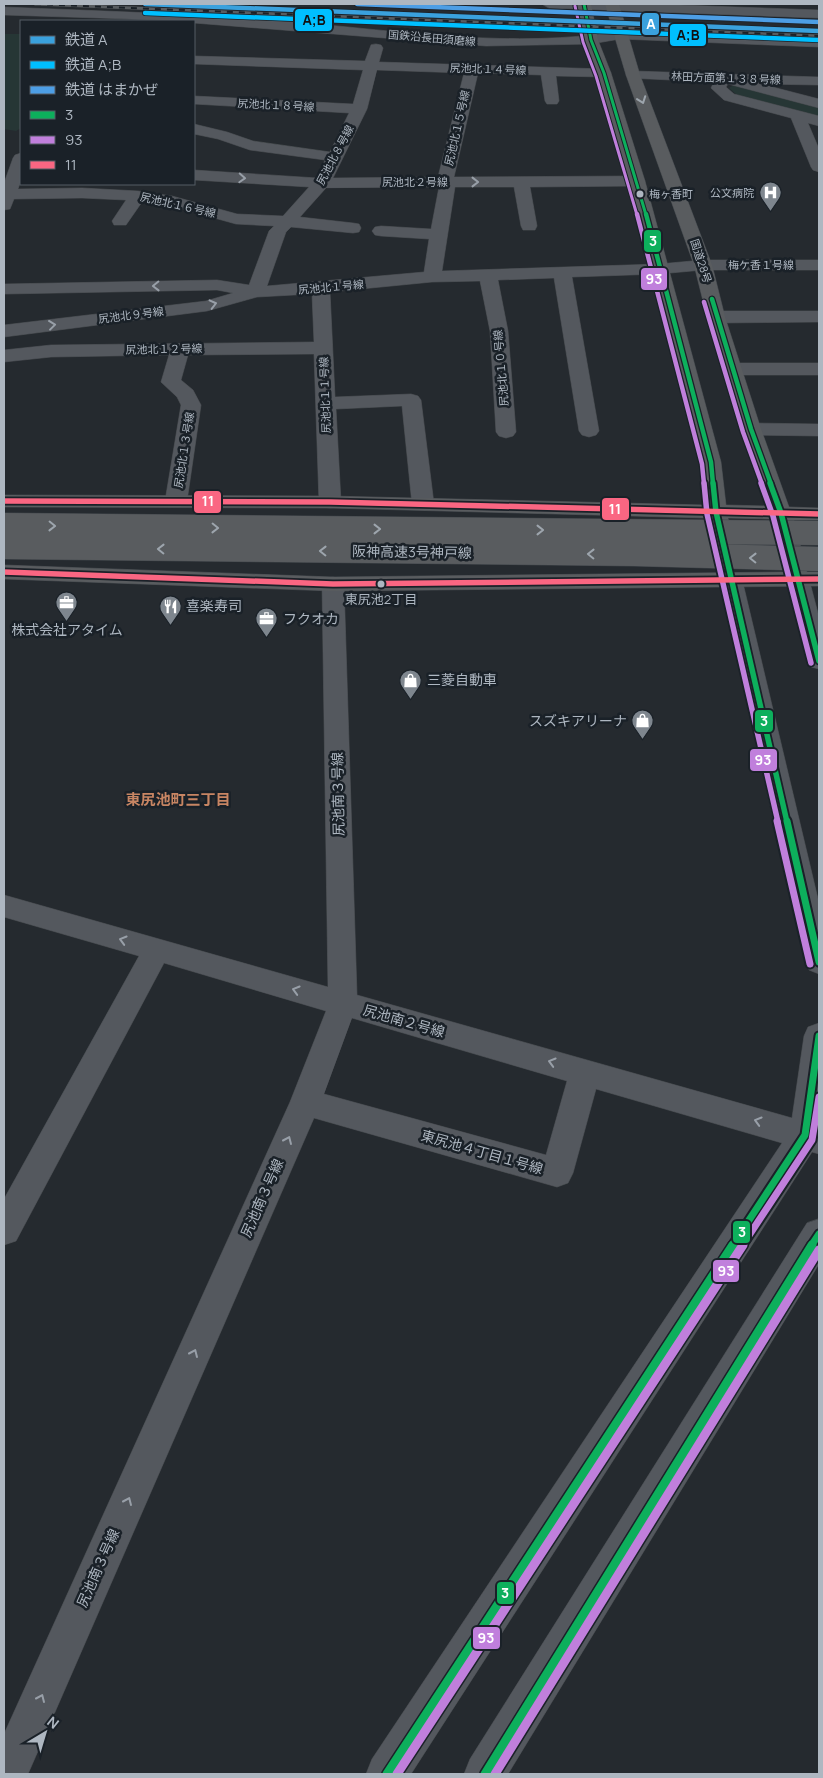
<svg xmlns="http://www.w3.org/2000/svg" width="823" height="1778" font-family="Manrope,'Noto Sans JP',sans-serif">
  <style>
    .green { fill: #263635 }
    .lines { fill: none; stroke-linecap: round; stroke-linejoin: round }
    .minor-casing { stroke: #42464a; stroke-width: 1 }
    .highway-casing { stroke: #41464b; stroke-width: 1 }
    .minor { fill: #54585e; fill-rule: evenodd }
    .highway { fill: #595c5f; fill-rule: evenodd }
    .rail-casing { stroke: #585d61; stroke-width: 3 }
    .rail { stroke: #1a2128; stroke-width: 2; stroke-dasharray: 6; stroke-linecap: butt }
    .highway-bridge-casing { stroke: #41464b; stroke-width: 25; stroke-linecap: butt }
    .highway-bridge { stroke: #595c5f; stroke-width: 24 }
    .bus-1-far4-casing { stroke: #1a2128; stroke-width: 5 }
    .bus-1-far3-casing { stroke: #1a2128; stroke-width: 7 }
    .bus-1-far2-casing { stroke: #1a2128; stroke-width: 9 }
    .bus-1-far1-casing { stroke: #1a2128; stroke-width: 11 }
    .bus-1-casing { stroke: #1a2128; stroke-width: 12 }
    .bus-2-far4-casing { stroke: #1a2128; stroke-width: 5 }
    .bus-2-far3-casing { stroke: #1a2128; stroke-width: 7 }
    .bus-2-far2-casing { stroke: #1a2128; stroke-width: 9 }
    .bus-2-far1-casing { stroke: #1a2128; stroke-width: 11 }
    .bus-2-casing { stroke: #1a2128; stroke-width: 12 }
    .bus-3-casing { stroke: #1a2128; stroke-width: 9 }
    .bus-1-far4 { stroke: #0daf5c; stroke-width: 3 }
    .bus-1-far3 { stroke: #0daf5c; stroke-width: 4.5 }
    .bus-1-far2 { stroke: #0daf5c; stroke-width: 5.5 }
    .bus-1-far1 { stroke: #0daf5c; stroke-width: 7 }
    .bus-1 { stroke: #0daf5c; stroke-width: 9 }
    .bus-2-far4 { stroke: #c07fdc; stroke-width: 3 }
    .bus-2-far3 { stroke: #c07fdc; stroke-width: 4.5 }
    .bus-2-far2 { stroke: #c07fdc; stroke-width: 5.5 }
    .bus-2-far1 { stroke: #c07fdc; stroke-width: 7 }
    .bus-2 { stroke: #c07fdc; stroke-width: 9 }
    .bus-3 { stroke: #fa6682; stroke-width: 5.5 }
    .rail-1-casing { stroke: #1a2128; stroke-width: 6 }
    .rail-2-casing { stroke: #1a2128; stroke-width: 6 }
    .rail-3-casing { stroke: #1a2128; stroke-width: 6 }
    .rail-1 { stroke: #3aa1dd; stroke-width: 4.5 }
    .rail-2 { stroke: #00bfff; stroke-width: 4.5 }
    .rail-3 { stroke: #4d9ee5; stroke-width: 4.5 }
    .oneway { stroke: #9da5ad }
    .oneway2 { stroke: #989fa8 }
    .bus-dot { fill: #aeb7c1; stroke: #1a2128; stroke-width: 2 }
    .labels { text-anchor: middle; stroke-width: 5; stroke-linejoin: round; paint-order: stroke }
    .far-street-label { font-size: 11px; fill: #aeb7c1; stroke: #1a2128 }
    .far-poi-label { font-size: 11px; fill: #aeb7c1; stroke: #1a2128; text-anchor: end }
    .far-bus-label { font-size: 11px; fill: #aeb7c1; stroke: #1a2128; text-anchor: start }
    .bus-label { font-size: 13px; fill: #aeb7c1; stroke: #1a2128 }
    .street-label { font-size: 14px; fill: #aeb7c1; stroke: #1a2128 }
    .poi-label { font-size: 14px; fill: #aeb7c1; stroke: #1a2128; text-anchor: start }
    .neighbourhood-label { font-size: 15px; font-weight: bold; fill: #c78563; stroke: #1a2128 }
    .line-badge { stroke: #1a2128; stroke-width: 2 }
    .badge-label { font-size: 14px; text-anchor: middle; font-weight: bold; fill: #fff }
    .pale-badge-label { font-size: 14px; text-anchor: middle; font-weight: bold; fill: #111 }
  </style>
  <rect width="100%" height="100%" fill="#252a2f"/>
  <path class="green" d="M4 34H21V128L16 131 4 129Z
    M737 83 819 104V118L738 96 729 88Z"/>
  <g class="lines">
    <defs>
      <path id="minor" d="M542 4H652L819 10V18L549 8Z
        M4 7C101 11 198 14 295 22 400 31 516 49 620 31L819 39V47L620 39 591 44 486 46 194 23V21L4 15Z
        M376 44 381 45 383 48 379 62 604 69 609 70 611 73 609 76 604 77 556 76 559 101 557 104H547L545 101 541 75 478 73 454 177 637 176 643 178 645 181 643 184 637 186 530 187 537 226 535 230H523L521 226 514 187H455L442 271 659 264 703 260H819V270H703L659 274 572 277 599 431 596 435 589 437 582 435 579 431 554 278 498 280 508 331 516 432 513 436 506 438 499 436 496 432 490 331 480 281 432 282 330 292 335 397 411 394 418 396 421 400 434 504 431 509 423 510 415 509 412 504 402 406 336 409 341 502 338 507 330 508 322 507 319 502 314 354 188 355 181 380 193 390 201 405 187 501 184 506 176 507 168 506 165 501 181 405 177 397 161 382 169 355 51 357 4 362V350L51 345 314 342 312 294 257 297 207 311 4 337V325L206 301 233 293 217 290 4 294V284L217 280 249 285 269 231 274 226 236 224 171 206 142 202 126 225H114L112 221 126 200 82 198 14 199 10 209 4 210V183L13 158 15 155 21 153V180L18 189 82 188 138 191 172 196 237 214 283 216 309 187 194 180V170L317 178 325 160 250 150 218 139 194 134V124L227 132 253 141 330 152 349 113 194 104V96L353 104 363 70 194 64V56L365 61 371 45ZM377 70 464 73 438 177 333 178 367 109ZM439 187 431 229 381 226 375 227 372 231 375 235 381 236 429 239 424 272 267 286 286 232 291 227 353 233 359 232 361 228 359 224 353 223 300 217 326 188Z
        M633 71 819 77V85L761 84 819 99V108L728 84 726 87 734 94 819 116V126L808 123 819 149V172L813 170 811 167 791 118 724 100 711 88 714 82 628 78 626 75 628 72Z
        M716 311H819V322L716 323 709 321 707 317 709 313Z
        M732 363H819V375H732L725 373 722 369 725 365Z
        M751 423 819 424V436L751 435 744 433 741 429 744 425Z
        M731 572 739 574 742 579 819 903V974L809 970 805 962 720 579 723 574Z
        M798 572 806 574 809 579 819 617V669L811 667 807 661 787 579 790 574Z
        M333 577 341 579 344 584 357 995 792 1118 804 1036 808 1027 819 1023V1154L812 1152 411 1774H366L372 1759 782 1143 596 1089 573 1173 568 1183 557 1187 314 1118 28 1774H4V1734L290 1102 326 1011 164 963 16 1241 4 1245V1199L139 956 4 917V895L328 987 322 584 325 579ZM352 1018 567 1081 546 1155 324 1094Z
        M819 1219V1264L508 1774H464L470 1759 807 1223Z"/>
      <path id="highway" d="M577 4H591L598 40 611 73 645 181 721 462 726 505 768 506 741 429 707 317 694 265 626 75 605 4H619L640 75 712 265 725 317 761 429 789 507 819 508V520H794L807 572H819V586L333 591 4 579V565L333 577 785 572 772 519 728 518 731 529 728 534 720 536 712 534 707 518 330 508 4 507V495L330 496 705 505 701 462 629 181 597 73 584 40Z"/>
    </defs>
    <use href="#minor" class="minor-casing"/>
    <use href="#highway" class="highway-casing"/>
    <use href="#minor" class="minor"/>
    <use href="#highway" class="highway"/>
    <defs>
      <path id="rail" d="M35 4 819 36"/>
    </defs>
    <use href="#rail" class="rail-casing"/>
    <use href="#rail" class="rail"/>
    <defs>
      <path id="highway-bridge" d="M4 525 819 533
        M4 547 634 554 819 559"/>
    </defs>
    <use href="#highway-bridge" class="highway-bridge-casing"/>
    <use href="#highway-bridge" class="highway-bridge"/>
    <defs>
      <path id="bus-1-far4" d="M584 4 591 40 604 73 646 215"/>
      <path id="bus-1-far3" d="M646 214 711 462 713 484
        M712 299 751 429 771 484"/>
      <path id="bus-1-far2" d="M713 483 716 512 787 822
        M770 483 781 513 819 661"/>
      <path id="bus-1-far1" d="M787 821 819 962
        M732 1246 805 1135 819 1036
        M811 1246 819 1234"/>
      <path id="bus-1" d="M387 1774 733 1245
        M485 1774 812 1245"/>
      <path id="bus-2-far4" d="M575 6 583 42 596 76 637 215"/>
      <path id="bus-2-far3" d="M637 214 702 464 704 484
        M704 302 743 432 762 484"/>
      <path id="bus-2-far2" d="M704 483 707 514 778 822
        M761 483 773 516 811 663"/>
      <path id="bus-2-far1" d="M777 821 810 964
        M742 1246 812 1140 819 1097"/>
      <path id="bus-2" d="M397 1774 743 1245
        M495 1774 819 1250"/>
      <path id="bus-3" d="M4 501 330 502 819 514
        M4 572 333 584 819 579"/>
    </defs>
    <use href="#bus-1-far4" class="bus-1-far4-casing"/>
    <use href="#bus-1-far3" class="bus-1-far3-casing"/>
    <use href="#bus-1-far2" class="bus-1-far2-casing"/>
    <use href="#bus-1-far1" class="bus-1-far1-casing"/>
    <use href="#bus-1" class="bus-1-casing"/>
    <use href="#bus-2-far4" class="bus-2-far4-casing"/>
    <use href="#bus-2-far3" class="bus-2-far3-casing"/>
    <use href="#bus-2-far2" class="bus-2-far2-casing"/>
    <use href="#bus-2-far1" class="bus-2-far1-casing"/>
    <use href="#bus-2" class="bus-2-casing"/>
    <use href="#bus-3" class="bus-3-casing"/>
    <use href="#bus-1-far4" class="bus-1-far4"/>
    <use href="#bus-1-far3" class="bus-1-far3"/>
    <use href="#bus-1-far2" class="bus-1-far2"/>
    <use href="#bus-1-far1" class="bus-1-far1"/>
    <use href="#bus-1" class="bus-1"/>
    <use href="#bus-2-far4" class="bus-2-far4"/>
    <use href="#bus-2-far3" class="bus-2-far3"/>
    <use href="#bus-2-far2" class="bus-2-far2"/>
    <use href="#bus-2-far1" class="bus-2-far1"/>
    <use href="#bus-2" class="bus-2"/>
    <use href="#bus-3" class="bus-3"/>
    <defs>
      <path id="rail-1" d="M145 4 819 31"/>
      <path id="rail-2" d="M145 13 819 40"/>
      <path id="rail-3" d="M357 4 819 22"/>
    </defs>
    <use href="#rail-1" class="rail-1-casing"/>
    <use href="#rail-2" class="rail-2-casing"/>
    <use href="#rail-3" class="rail-3-casing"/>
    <use href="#rail-1" class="rail-1"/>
    <use href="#rail-2" class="rail-2"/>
    <use href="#rail-3" class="rail-3"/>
  </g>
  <defs><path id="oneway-chevron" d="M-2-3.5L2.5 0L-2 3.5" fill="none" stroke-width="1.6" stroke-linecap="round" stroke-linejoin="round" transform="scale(1.25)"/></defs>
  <g class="oneway">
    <use href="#oneway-chevron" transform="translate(642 100) rotate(70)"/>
    <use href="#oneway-chevron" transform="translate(52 526) rotate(1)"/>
    <use href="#oneway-chevron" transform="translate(215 528) rotate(1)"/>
    <use href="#oneway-chevron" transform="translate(377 529)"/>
    <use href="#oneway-chevron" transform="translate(540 530)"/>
    <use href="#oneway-chevron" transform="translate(161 549) rotate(-179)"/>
    <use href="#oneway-chevron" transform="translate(323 551) rotate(-179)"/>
    <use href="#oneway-chevron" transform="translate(591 554) rotate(-179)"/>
    <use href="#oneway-chevron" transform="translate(753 558) rotate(-179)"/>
  </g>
  <g class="oneway2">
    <use href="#oneway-chevron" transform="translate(242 178) rotate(3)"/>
    <use href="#oneway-chevron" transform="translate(475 182)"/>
    <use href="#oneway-chevron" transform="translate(156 286) rotate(179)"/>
    <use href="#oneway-chevron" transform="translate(213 304) rotate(-14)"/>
    <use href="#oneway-chevron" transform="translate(52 325) rotate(-7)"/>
    <use href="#oneway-chevron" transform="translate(123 940) rotate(-164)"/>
    <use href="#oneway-chevron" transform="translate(296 990) rotate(-164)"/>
    <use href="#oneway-chevron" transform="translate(552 1062) rotate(-164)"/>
    <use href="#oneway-chevron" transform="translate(758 1121) rotate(-164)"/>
    <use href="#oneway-chevron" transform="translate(288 1140) rotate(-66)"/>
    <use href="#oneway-chevron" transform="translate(194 1353) rotate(-66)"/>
    <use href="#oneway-chevron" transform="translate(128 1501) rotate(-66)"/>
    <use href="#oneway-chevron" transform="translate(41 1698) rotate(-66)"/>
  </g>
  <defs>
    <symbol id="hospital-pin" viewBox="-11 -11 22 30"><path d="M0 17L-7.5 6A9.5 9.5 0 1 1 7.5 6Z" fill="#7e868e" stroke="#1a2128"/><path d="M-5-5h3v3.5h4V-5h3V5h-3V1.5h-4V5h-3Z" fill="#fff"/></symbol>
    <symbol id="office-pin" viewBox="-11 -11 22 30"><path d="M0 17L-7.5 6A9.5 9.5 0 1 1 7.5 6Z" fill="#7e868e" stroke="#1a2128"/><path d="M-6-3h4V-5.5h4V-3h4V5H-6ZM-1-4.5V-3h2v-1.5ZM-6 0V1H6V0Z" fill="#fff"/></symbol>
    <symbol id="restaurant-pin" viewBox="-11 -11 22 30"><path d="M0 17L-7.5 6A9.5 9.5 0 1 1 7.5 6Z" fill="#7e868e" stroke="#1a2128"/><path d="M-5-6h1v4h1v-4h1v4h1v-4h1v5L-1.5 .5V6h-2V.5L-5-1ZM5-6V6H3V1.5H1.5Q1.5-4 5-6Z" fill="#fff"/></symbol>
    <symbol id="shop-pin" viewBox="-11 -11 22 30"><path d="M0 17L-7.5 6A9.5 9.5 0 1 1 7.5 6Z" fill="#7e868e" stroke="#1a2128"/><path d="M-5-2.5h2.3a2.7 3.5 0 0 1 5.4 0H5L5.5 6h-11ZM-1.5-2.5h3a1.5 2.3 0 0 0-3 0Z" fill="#fff"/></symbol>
  </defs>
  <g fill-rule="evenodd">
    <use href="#hospital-pin" x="758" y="180" width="25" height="34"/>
    <use href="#office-pin" x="54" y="590" width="25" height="34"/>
    <use href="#restaurant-pin" x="158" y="594" width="25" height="34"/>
    <use href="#office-pin" x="254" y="606" width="25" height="34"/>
    <use href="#shop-pin" x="398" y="668" width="25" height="34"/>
    <use href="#shop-pin" x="630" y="708" width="25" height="34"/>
  </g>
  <g class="bus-dot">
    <circle cx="640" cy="194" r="4.5"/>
    <circle cx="381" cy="584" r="4.5"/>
  </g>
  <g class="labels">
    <g class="far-street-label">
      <text transform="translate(432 38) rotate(5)" y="4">国鉄沿長田須磨線</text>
      <text transform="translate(488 69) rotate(2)" y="4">尻池北１４号線</text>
      <text transform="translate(726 78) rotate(2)" y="4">林田方面第１３８号線</text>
      <text transform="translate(276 105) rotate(3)" y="4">尻池北１８号線</text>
      <text transform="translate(457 128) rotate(-77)" y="4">尻池北１５号線</text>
      <text transform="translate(335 155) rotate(-62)" y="4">尻池北８号線</text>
      <text x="415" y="186">尻池北２号線</text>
      <text transform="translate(178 205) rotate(13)" y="4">尻池北１６号線</text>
      <text transform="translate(701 261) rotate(72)" y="4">国道28号</text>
      <text x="761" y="269">梅ケ香１号線</text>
      <text transform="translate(331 287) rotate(-5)" y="4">尻池北１号線</text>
      <text transform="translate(131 315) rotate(-7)" y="4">尻池北９号線</text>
      <text transform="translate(164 349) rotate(-1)" y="4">尻池北１２号線</text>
      <text transform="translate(501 368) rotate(-95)" y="4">尻池北１０号線</text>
      <text transform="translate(325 395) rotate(-92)" y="4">尻池北１１号線</text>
      <text transform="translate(184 450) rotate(-81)" y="4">尻池北１３号線</text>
    </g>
    <g class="far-poi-label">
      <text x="754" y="197">公文病院</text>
    </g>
    <g class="far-bus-label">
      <text x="649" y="198">梅ヶ香町</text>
    </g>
    <g class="bus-label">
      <text x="381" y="604">東尻池2丁目</text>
    </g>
    <g class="street-label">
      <text transform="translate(412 552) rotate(1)" y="5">阪神高速3号神戸線</text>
      <text transform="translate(338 794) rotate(-91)" y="5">尻池南３号線</text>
      <text transform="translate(404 1021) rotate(16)" y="5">尻池南２号線</text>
      <text transform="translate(482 1152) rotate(16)" y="5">東尻池４丁目１号線</text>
      <text transform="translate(262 1198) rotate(-66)" y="5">尻池南３号線</text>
      <text transform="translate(98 1568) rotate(-66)" y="5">尻池南３号線</text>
    </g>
    <g class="poi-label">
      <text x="186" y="611">喜楽寿司</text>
      <text x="283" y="624">フクオカ</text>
      <text x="67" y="635" text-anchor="middle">株式会社アタイム</text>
      <text x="427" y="685">三菱自動車</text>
      <text x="627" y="726" text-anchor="end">スズキアリーナ</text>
    </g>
    <g class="neighbourhood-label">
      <text x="178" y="805">東尻池町三丁目</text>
    </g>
  </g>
  <g class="line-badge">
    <rect x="294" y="8" width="39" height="24" rx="5" fill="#00bfff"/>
    <rect x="641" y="12" width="19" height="24" rx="5" fill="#3aa1dd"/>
    <rect x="669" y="23" width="38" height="24" rx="5" fill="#00bfff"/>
    <rect x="643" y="229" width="19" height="24" rx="5" fill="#0daf5c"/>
    <rect x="640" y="267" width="28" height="24" rx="5" fill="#c07fdc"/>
    <rect x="193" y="490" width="29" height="24" rx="5" fill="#fa6682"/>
    <rect x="601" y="497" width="29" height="24" rx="5" fill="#fa6682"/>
    <rect x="754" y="709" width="20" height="24" rx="5" fill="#0daf5c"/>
    <rect x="749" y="748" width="29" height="24" rx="5" fill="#c07fdc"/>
    <rect x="732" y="1220" width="19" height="24" rx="5" fill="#0daf5c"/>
    <rect x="712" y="1259" width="28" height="24" rx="5" fill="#c07fdc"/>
    <rect x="496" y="1581" width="19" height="24" rx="5" fill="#0daf5c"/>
    <rect x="472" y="1626" width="29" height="24" rx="5" fill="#c07fdc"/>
  </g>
  <g class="badge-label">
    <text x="651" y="29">A</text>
    <text x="653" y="246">3</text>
    <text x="654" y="284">93</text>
    <text x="208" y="506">11</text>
    <text x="615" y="514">11</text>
    <text x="764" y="726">3</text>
    <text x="763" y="765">93</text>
    <text x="742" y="1237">3</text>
    <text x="726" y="1276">93</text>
    <text x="505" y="1598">3</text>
    <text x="486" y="1643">93</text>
  </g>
  <g class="pale-badge-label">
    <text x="314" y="25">A;B</text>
    <text x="688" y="40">A;B</text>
  </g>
  <rect width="823" height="1778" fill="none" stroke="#aeb7c1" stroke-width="10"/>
  <rect x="20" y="20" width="175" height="165" fill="#1a2128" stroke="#555d65"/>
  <rect x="30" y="36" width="25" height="8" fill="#3aa1dd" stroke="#555d65"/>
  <text x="65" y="45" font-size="15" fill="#aeb7c1">鉄道 A</text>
  <rect x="30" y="61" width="25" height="8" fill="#00bfff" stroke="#555d65"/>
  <text x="65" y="70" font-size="15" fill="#aeb7c1">鉄道 A;B</text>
  <rect x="30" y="86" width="25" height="8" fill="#4d9ee5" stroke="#555d65"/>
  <text x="65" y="95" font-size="15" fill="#aeb7c1">鉄道 はまかぜ</text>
  <rect x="30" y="111" width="25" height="8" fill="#0daf5c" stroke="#555d65"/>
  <text x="65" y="120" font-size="15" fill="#aeb7c1">3</text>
  <rect x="30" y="136" width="25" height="8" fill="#c07fdc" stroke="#555d65"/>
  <text x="65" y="145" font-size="15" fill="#aeb7c1">93</text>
  <rect x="30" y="161" width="25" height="8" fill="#fa6682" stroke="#555d65"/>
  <text x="65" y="170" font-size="15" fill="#aeb7c1">11</text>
  <g transform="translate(45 1733) rotate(38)" stroke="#1a2128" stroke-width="4" paint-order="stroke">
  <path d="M0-4L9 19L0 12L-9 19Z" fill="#aeb7c1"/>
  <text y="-8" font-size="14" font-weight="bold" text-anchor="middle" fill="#aeb7c1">N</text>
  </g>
</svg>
